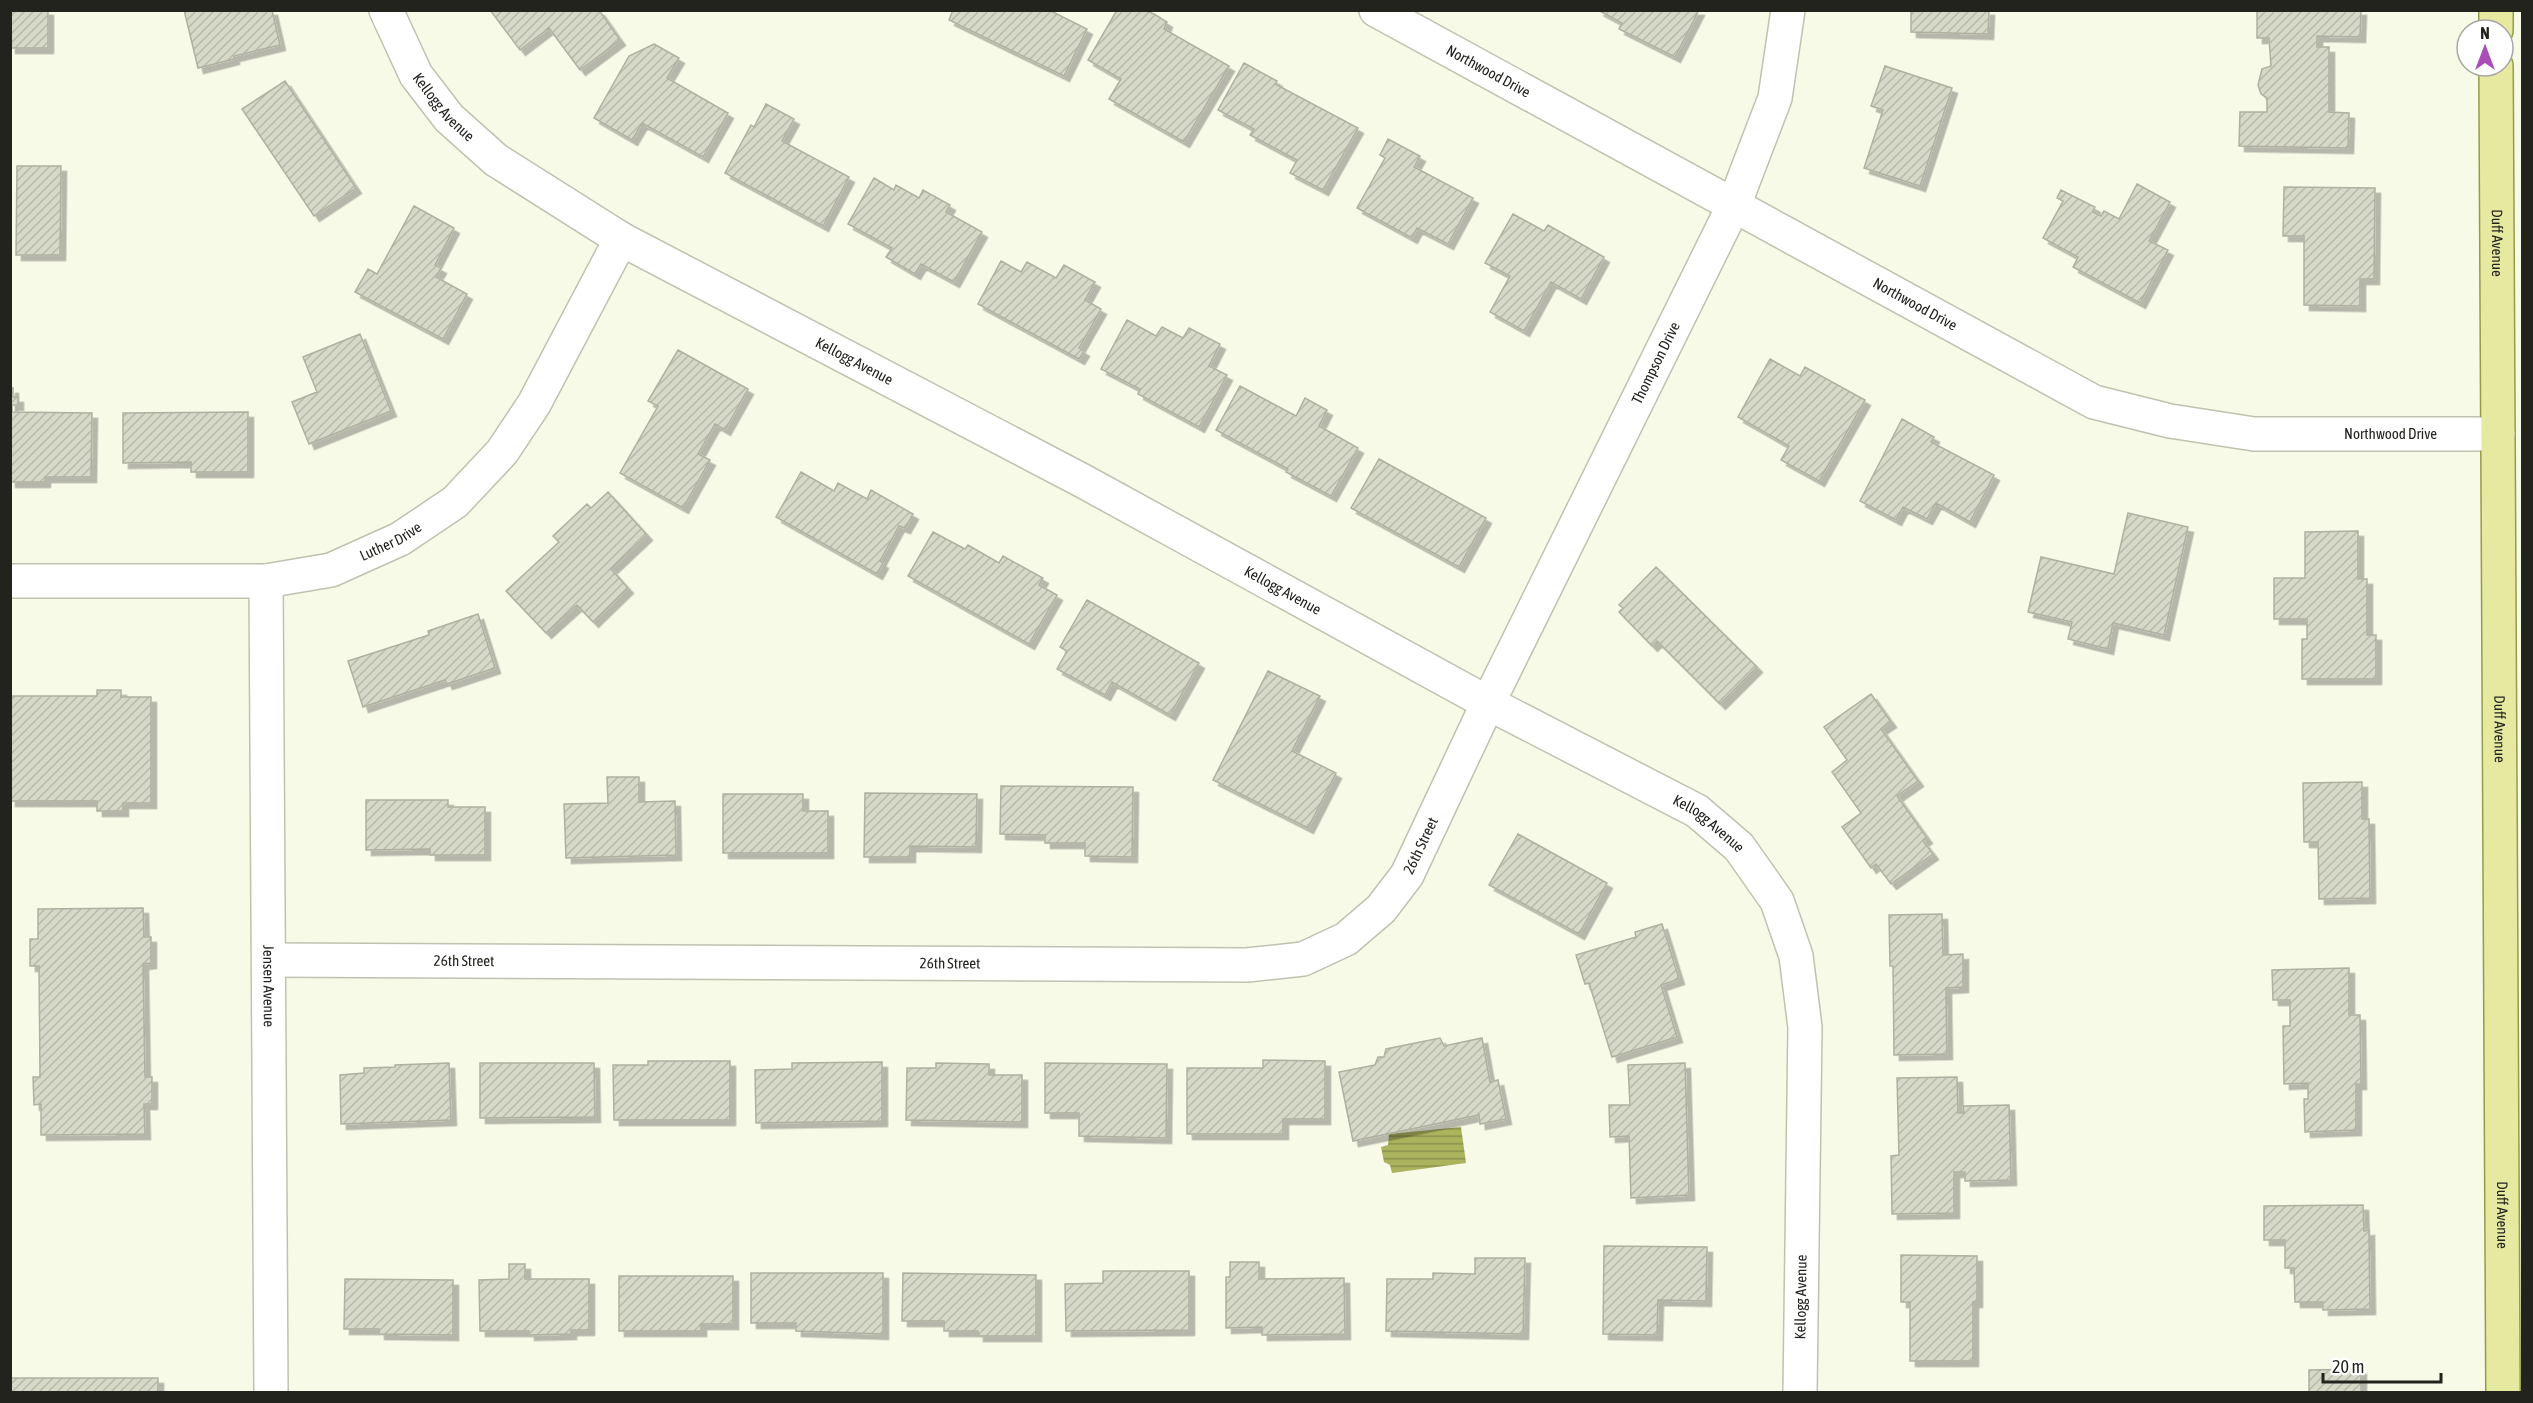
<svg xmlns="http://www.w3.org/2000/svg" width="2533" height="1403" font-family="'Asap Condensed',sans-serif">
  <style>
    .water { fill: url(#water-rules) }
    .building { fill: url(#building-hatch); stroke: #afb1a0; stroke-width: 1.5; filter: url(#shadow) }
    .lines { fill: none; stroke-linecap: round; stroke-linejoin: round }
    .minor-casing { stroke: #c0c2b0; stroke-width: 36 }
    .major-casing { stroke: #959b49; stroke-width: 36 }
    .minor { stroke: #fff; stroke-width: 33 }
    .major { stroke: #e5eaa0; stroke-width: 33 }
    .labels { text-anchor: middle; stroke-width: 4.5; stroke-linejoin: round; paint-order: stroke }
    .street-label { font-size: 15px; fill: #22231c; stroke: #fff }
  </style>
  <defs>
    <pattern id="water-rules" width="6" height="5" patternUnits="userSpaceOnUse" patternTransform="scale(1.5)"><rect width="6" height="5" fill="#abb35d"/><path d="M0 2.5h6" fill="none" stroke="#8b914c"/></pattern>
    <pattern id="building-hatch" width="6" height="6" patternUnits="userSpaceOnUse" patternTransform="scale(1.5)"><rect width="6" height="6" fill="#d6d9c7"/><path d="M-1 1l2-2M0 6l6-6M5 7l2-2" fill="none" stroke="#b7baaa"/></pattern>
    <filter id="shadow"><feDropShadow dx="5.5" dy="5.5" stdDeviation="0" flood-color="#0004"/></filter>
  </defs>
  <rect width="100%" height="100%" fill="#f8fae8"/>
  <path class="water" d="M1461 1127 1466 1163 1392 1173 1390 1165 1384 1162 1381 1147 1388 1145 1389 1134Z"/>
  <path class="building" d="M10 10H48V48H10Z
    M184 10H272L280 45 234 56V59L198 68Z
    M490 10H599L620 40 580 70 549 28 520 50Z
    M953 10H1049L1087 29 1064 76 949 20Z
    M1117 10H1144L1154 14 1167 22 1164 29 1229 66 1184 142 1109 99 1121 79 1088 60Z
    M1598 10H1699L1675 57 1619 29 1622 23Z
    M1911 10H1989L1988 34 1911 32Z
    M2257 10H2361L2360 37 2317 36V47H2329V112L2349 113 2348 148 2239 146 2240 112H2267V98L2261 94 2258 85 2262 69 2271 66 2269 38H2257Z
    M654 44 679 58 667 78 728 113 703 157 642 123 632 140 594 118 629 56Z
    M1244 63 1277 81 1275 84 1358 128 1323 190 1290 173 1297 160 1250 135 1254 129 1218 110Z
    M1885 66 1952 88 1920 186 1864 168 1883 110 1871 106Z
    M285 81 356 188 314 216 242 109Z
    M766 104 794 119 782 141 849 177 823 226 725 173 751 125 754 127Z
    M1388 139 1420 156 1414 167 1473 198 1448 244 1417 228 1412 238 1357 208 1385 158 1380 155Z
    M17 166H61L60 255H16Z
    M874 178 894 190 896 185 919 198 923 190 950 205 946 212 982 232 954 282 921 264 915 274 886 257 892 248 848 224Z
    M2137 184 2170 202 2149 241 2168 250 2140 303 2073 267 2078 257 2043 238 2063 201 2057 198 2061 190 2095 207 2093 212 2101 216 2104 211 2119 219Z
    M2284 187 2375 188 2374 279H2360V306L2304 305V236H2283Z
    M414 206 454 228 435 265 441 268 436 277 467 294 443 339 355 292 368 269 377 274Z
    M1513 214 1544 231 1548 225 1604 257 1581 299 1551 282 1524 331 1490 312 1510 276 1485 263Z
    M1001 261 1021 272 1027 262 1056 278 1064 265 1095 282 1085 300 1101 309 1079 348 1084 351 1079 359 978 304Z
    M1127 320 1156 336 1162 327 1183 338 1189 328 1220 344 1209 366 1227 375 1199 427 1138 394 1140 389 1101 369Z
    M360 334 391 411 309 444 292 402 317 392 303 357Z
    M678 350 748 389 725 430 715 424 698 454 710 460 683 508 620 473 658 406 648 401Z
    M1770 359 1800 376 1805 367 1865 400 1819 481 1781 460 1789 446 1738 417Z
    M1240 386 1296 416 1305 398 1327 410 1319 426 1358 448 1331 496 1286 472 1288 469 1216 430Z
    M10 388H13V397H18V405H12V412L92 413 91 477H45V482H10Z
    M248 412V472H191V462L123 463V413Z
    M1902 419 1934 437 1931 442 1994 475 1970 522 1936 503 1927 519 1903 507 1896 520 1860 501Z
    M1379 459 1486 518 1459 567 1351 508Z
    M801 472 834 491 838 483 867 499 871 490 913 514 905 528 899 526 880 561 883 563 877 574 776 517Z
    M608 492 647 535 611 569 628 588 593 622 577 605 546 633 506 591 559 542 553 536 587 504 591 508Z
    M2128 513 2188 527 2164 635 2113 623 2108 649 2068 639 2072 622 2028 612 2041 557 2114 574Z
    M2358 531V579H2367V635H2376V679H2302V639H2307V619H2274V578H2305V532Z
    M933 532 965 549 968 545 999 563 1003 556 1043 578 1039 585 1057 595 1029 644 908 576Z
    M1656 567 1757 667 1720 704 1657 641 1652 646 1619 612 1623 608 1619 605Z
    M1087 600 1199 663 1170 715 1112 682 1105 695 1057 669 1067 651 1060 647Z
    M478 614 495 668 447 684 445 680 363 707 348 661 429 635 428 631Z
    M1268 671 1320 696 1292 751 1336 773 1308 828 1213 780Z
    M97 690H121V697H151V803H123V811H97V801H10V696H97Z
    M1871 694 1891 722 1881 729 1918 781 1897 796 1927 838 1923 841 1933 854 1891 884 1876 864 1871 868 1842 827 1861 813 1832 772 1847 760 1824 727Z
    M607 777H639V802L675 801 676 855 566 858 564 804 608 803Z
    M2362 782V819H2369L2370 898 2319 899 2318 842H2304L2303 783Z
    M1001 786 1133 787 1132 857 1085 856V843H1045V835L1000 834Z
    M865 793 977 794 976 847 910 846V857H864Z
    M723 794H803V811H828V853H723Z
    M366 800H448V807H485V855H430V849L366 850Z
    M1518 834 1607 883 1579 934 1489 885Z
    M143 908 144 937H151V963L143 964 145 1077H152V1104H144L145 1134 41 1135V1104L34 1105 33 1077H40L39 966H30V939H38V909Z
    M1942 914 1943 955 1963 954V987L1946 988 1947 1054 1894 1055 1893 966H1890L1889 915Z
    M1662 924 1679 979 1661 985 1677 1037 1612 1057 1589 983 1585 984 1576 955 1636 937 1635 932Z
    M2349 968V1015H2360L2361 1084H2356V1130L2305 1132 2304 1099H2308V1083L2284 1084 2283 1026H2290V1000H2273L2272 970Z
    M1440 1038 1444 1046 1482 1038 1490 1082 1498 1080 1506 1119 1480 1124 1479 1115 1353 1141 1339 1072 1375 1065 1378 1057H1384L1386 1049Z
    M1263 1060 1325 1061V1119H1283V1134H1187V1068H1263Z
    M648 1061H730V1120H614L613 1065H648Z
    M882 1062V1121L756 1123 755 1070 792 1069V1063Z
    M449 1063 451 1120 341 1124 340 1075 364 1073V1068L395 1067V1065Z
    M480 1063H594L595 1117 480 1118Z
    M936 1063 989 1064V1075H1022V1122L906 1120 907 1068H936Z
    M1045 1063 1167 1064 1166 1138 1079 1136V1113H1045Z
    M1685 1063 1689 1195 1631 1198 1629 1136 1610 1137 1609 1105H1630L1628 1065Z
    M1957 1077 1958 1113H1964L1963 1106 2009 1105 2011 1180 1965 1181V1172H1954V1213L1892 1214 1891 1156 1899 1155 1897 1078Z
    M2363 1205 2364 1231 2369 1230 2370 1309 2323 1310V1302H2295L2294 1268H2285V1240H2264V1206Z
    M1604 1246 1707 1247 1706 1301 1658 1300 1657 1335 1603 1334Z
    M1901 1255 1977 1256V1302H1973V1361H1910V1302H1901Z
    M1475 1258H1525L1523 1334 1386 1331 1387 1279H1433V1273L1475 1274Z
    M1230 1262H1259V1279L1344 1278 1345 1334 1262 1335V1327L1226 1328V1277H1230Z
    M509 1264H525V1279H589V1330H571V1334L529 1335V1331H480L479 1280 509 1279Z
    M1103 1271H1189V1330L1066 1331 1065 1284 1103 1283Z
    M751 1273H883V1334L796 1331V1323H751Z
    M903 1273 1036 1275V1336H978V1331H944V1321H902Z
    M619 1276H733V1324H701V1331H619Z
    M345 1279 453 1280V1335L379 1334V1329H344Z
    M2361 1369V1392H2309V1370Z
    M10 1378H158V1392H10Z"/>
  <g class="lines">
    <defs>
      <g id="minor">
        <path id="s1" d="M386 10 416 75 449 118 496 160 621 239 1083 481 1488 703 1697 811 1739 847 1777 901 1796 956 1805 1027 1800 1392"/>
        <path id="s2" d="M1376 10 2094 402 2170 421 2254 434H2498"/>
        <path id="s3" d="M10 581H266L331 570 400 539 455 502 502 452 534 404 621 239"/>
        <path id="s4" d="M266 581 271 1392"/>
        <path id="s5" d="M269 960 1247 965 1303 959 1346 939 1381 909 1407 875 1488 703 1734 205 1775 98 1788 10"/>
      </g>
      <g id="major">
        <path d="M2496 10V30"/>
        <path id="s6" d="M2496 66 2503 1392"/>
      </g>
    </defs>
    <use href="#minor" class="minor-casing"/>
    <use href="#major" class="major-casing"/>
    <use href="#minor" class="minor"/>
    <use href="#major" class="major"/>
  </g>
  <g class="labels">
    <g class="street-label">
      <text dy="5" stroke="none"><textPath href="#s2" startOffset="128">Northwood Drive</textPath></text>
      <text dy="5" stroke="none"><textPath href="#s1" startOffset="114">Kellogg Avenue</textPath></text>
      <text dy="5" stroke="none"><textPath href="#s6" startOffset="177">Duff Avenue</textPath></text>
      <text dy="5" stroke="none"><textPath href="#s2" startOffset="614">Northwood Drive</textPath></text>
      <text dy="5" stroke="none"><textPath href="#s1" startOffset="600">Kellogg Avenue</textPath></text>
      <text dy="5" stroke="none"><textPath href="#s5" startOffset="1740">Thompson Drive</textPath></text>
      <text dy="5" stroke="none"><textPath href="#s2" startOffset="1118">Northwood Drive</textPath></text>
      <text dy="5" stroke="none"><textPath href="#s3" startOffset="388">Luther Drive</textPath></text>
      <text dy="5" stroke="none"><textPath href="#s1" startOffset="1086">Kellogg Avenue</textPath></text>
      <text dy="5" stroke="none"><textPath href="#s6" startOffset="663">Duff Avenue</textPath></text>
      <text dy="5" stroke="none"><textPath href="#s1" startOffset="1572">Kellogg Avenue</textPath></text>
      <text dy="5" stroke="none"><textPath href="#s5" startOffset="1203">26th Street</textPath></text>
      <text dy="5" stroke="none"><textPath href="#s5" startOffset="195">26th Street</textPath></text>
      <text dy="5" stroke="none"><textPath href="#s5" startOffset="681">26th Street</textPath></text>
      <text dy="5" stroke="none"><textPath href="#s4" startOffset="405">Jensen Avenue</textPath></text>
      <text dy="5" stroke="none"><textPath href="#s6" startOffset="1149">Duff Avenue</textPath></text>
      <text transform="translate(1801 1297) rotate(-89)" y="5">Kellogg Avenue</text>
    </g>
  </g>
  <rect width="2533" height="1403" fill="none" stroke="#22231c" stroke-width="24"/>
  <g transform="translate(2485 48)"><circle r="28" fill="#ffffff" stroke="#a7a7a4" stroke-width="1.5"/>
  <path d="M0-4.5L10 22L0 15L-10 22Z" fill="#ab4db6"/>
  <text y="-9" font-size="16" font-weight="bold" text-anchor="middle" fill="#22231c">N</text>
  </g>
  <path d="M2323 1373v9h118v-9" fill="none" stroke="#22231c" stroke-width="3"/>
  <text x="2332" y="1373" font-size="18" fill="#22231c" stroke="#ffffff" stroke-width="4.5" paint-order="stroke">20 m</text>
</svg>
